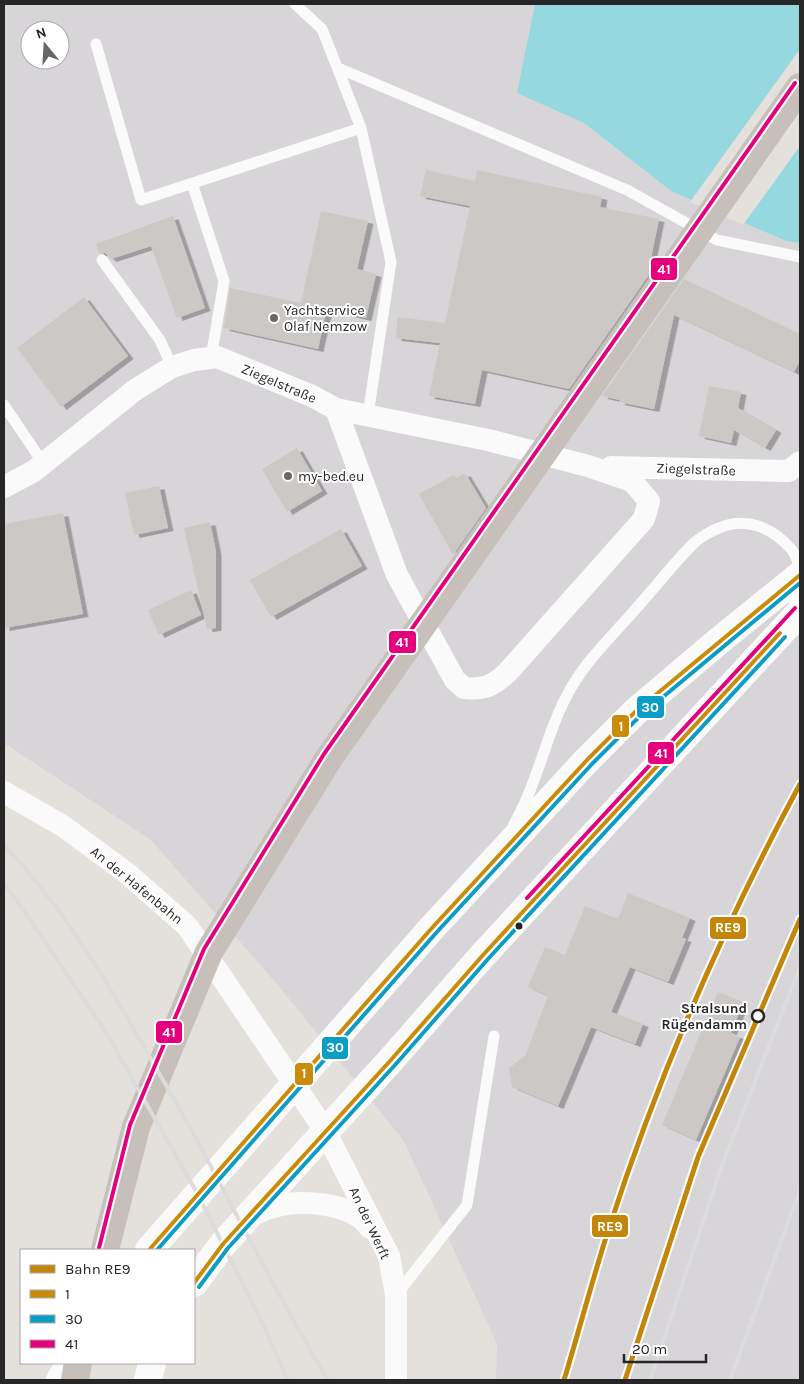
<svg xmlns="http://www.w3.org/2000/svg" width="804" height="1384" font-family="Karla,sans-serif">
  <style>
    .industrial { fill: #d7d5d8; fill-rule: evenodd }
    .water { fill: #96d8e0 }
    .pier { fill: #e4e0dc }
    .building { fill: #ccc8c6; filter: url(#shadow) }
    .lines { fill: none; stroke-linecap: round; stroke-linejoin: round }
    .service { stroke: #fbfafa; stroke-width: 11 }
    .minor { stroke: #fbfafa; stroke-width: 22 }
    .secondary { stroke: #fbfafa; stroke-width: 28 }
    .trunk { stroke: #c7bfb9; stroke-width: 28 }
    .rail { stroke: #dcdcdd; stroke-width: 4 }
    .bus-1-casing { stroke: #fff; stroke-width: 8 }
    .bus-2-casing { stroke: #fff; stroke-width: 8 }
    .bus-3-casing { stroke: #fff; stroke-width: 8 }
    .bus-1 { stroke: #ca8c08; stroke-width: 4 }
    .bus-2 { stroke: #0b9dc6; stroke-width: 4 }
    .bus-3 { stroke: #e5007d; stroke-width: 4 }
    .rail-1-casing { stroke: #fff; stroke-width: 9 }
    .rail-1 { stroke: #c3860a; stroke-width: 5 }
    .poi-dot { fill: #686766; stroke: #fff; stroke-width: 2 }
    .bus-dot { fill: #262626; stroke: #fff; stroke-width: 2 }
    .stop-dot { fill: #fff; stroke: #262626; stroke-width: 2.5 }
    .labels { text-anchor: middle; stroke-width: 4; stroke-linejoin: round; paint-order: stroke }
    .poi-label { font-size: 14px; fill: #262626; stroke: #fff; text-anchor: start }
    .street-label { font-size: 14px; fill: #262626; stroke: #fff }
    .stop-label { font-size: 14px; font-weight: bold; fill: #262626; stroke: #fff; text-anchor: end }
    .line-badge { stroke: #fff; stroke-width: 2 }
    .badge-label { font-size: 14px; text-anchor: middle; font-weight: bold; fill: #fff }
  </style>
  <defs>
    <filter id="shadow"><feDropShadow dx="5.5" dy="3" stdDeviation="0" flood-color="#0004"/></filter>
  </defs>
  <rect width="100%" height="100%" fill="#e4e0dc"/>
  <path class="industrial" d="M4 4H535L518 93 584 123 671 191 786 241 800 243V1380H496L497 1344 404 1141 277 984 151 840 4 743ZM30 30H60V60H30Z"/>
  <path class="water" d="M535 4H800V243L786 241 671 191 584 123 517 93Z"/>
  <path class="pier" d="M800 49V146L743 225 690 202Z"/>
  <path class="building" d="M426 170 475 181 477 170 602 197 600 207 659 219 650 263 655 266 569 389 482 370 475 404 429 396 440 343 396 338 398 317 445 323 470 206 420 196Z
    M321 211 368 221 357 269 376 274 366 318 327 309 318 349 224 328 230 288 301 303Z
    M173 216 205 308 177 318 151 246 111 259 105 253H99L96 244Z
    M684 279 800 334V360L794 372 674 315 654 409 619 402 620 400 602 396Z
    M84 297 128 356 61 407 17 348Z
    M709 386 741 392 738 408 776 430 765 448 734 430 731 443 699 436Z
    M297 448 322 491 287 512 262 469Z
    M465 473 486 508 453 555 419 494 454 475 456 478Z
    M159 486 168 528 134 535 125 493Z
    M63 513 83 614 4 628V524Z
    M210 522 216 552V628L207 629 184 528Z
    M341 529 362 566 271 617 250 580Z
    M191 590 201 615 159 635 148 610Z
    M628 893 690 918 682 938 686 939 668 982 630 967 611 1012 643 1024 635 1044 591 1027 558 1106 512 1087 509 1068 525 1056 548 996 528 987 545 947 565 955 585 906 618 919Z
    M718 992 743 1002 731 1033 740 1037 696 1140 662 1125Z"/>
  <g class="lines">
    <path class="service" d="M295 4 322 29 361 128 391 262 368 415
      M96 44 141 200 361 128
      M338 68 627 190 717 240 800 257
      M192 183 224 281 211 358
      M102 260 160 340 172 367
      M4 405 43 463
      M514 824C539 781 546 731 571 688 587 660 612 636 633 612 653 590 672 565 693 544 699 538 711 531 719 528 747 516 773 528 792 550 804 566 798 595 792 612
      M397 1294 467 1205 494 1036"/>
    <path class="minor" d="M611 467 789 471 800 462
      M4 487 34 471 135 390 172 367 194 360 217 357 312 396 336 409 488 440 588 466 632 481 649 501 644 519 507 673C492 686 485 690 464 688L455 680 397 575 336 409
      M4 792 63 826 128 874 187 926 294 1084 325 1131 389 1256 396 1295V1380
      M249 1217C255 1214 263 1210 270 1208 298 1199 352 1201 370 1228"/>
    <path class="secondary" d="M149 1250 431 929 587 760 635 712 714 645 800 575
      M194 1283 223 1244 390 1061 483 955 800 612
      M60 1380 70 1363
      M148 1380 152 1363"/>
    <path class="trunk" d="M105 1250 136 1127 209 952 329 758 800 87
      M75 1380 78 1363"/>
    <path class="rail" d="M4 845C65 908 108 984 151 1059 168 1089 185 1118 201 1148 243 1226 282 1304 328 1380
      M4 884 17 901 103 1027 197 1193 265 1329 288 1380
      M650 1380 721 1168 800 967
      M730 1380 800 1190"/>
    <defs>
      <path id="bus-1" d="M149 1250 431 929 587 760 635 712 800 575
        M194 1283 223 1244 390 1061 483 955 780 633"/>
      <path id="bus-2" d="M157 1250 436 933 592 764 639 717 800 583
        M199 1287 228 1248 395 1065 488 959 785 637"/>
      <path id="bus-3" d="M527 898 795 608
        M99 1248 130 1125 204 949 324 754 795 83"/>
    </defs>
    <use href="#bus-1" class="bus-1-casing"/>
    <use href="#bus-2" class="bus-2-casing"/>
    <use href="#bus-3" class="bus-3-casing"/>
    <use href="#bus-1" class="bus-1"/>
    <use href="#bus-2" class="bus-2"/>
    <use href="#bus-3" class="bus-3"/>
    <defs>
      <path id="rail-1" d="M564 1380C579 1331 592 1281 608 1231 658 1077 723 927 800 784
        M625 1380 698 1157 800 919"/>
    </defs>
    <use href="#rail-1" class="rail-1-casing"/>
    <use href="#rail-1" class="rail-1"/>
  </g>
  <g class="poi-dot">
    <circle cx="274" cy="318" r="5"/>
    <circle cx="288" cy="476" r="5"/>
  </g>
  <circle class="bus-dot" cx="519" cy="926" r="4.5"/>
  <circle class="stop-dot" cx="758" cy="1016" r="6"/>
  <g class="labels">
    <g class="poi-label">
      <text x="284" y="315">Yachtservice<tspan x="284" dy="16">Olaf Nemzow</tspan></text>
      <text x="298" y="481">my-bed.eu</text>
    </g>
    <g class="street-label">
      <text transform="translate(279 383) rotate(23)" y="5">Ziegelstraße</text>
      <text transform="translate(696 469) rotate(2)" y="5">Ziegelstraße</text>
      <text transform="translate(137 885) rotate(39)" y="5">An der Hafenbahn</text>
      <text transform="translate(370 1223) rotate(65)" y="5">An der Werft</text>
    </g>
    <g class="stop-label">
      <text x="747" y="1013">Stralsund<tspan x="747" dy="16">Rügendamm</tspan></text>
    </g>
  </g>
  <g class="line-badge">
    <rect x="650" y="257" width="28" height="24" rx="5" fill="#e5007d"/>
    <rect x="388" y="630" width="29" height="24" rx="5" fill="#e5007d"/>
    <rect x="636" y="695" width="29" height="24" rx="5" fill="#0b9dc6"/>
    <rect x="611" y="714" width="19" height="24" rx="5" fill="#ca8c08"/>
    <rect x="647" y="741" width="28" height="24" rx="5" fill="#e5007d"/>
    <rect x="709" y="916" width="38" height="24" rx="5" fill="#c3860a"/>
    <rect x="155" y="1020" width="28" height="24" rx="5" fill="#e5007d"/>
    <rect x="321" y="1036" width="28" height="24" rx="5" fill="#0b9dc6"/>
    <rect x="294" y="1062" width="20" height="24" rx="5" fill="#ca8c08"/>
    <rect x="591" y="1214" width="38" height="24" rx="5" fill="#c3860a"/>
  </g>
  <g class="badge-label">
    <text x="664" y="274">41</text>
    <text x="402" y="647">41</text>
    <text x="650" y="712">30</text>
    <text x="621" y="731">1</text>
    <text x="661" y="758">41</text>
    <text x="728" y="932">RE9</text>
    <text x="169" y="1037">41</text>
    <text x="335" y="1052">30</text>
    <text x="304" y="1078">1</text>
    <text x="610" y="1231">RE9</text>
  </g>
  <rect width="804" height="1384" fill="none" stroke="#262626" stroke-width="10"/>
  <rect x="20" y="1249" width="175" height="115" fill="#ffffff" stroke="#a8a8a8"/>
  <rect x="30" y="1265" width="25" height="8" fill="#c3860a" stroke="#a8a8a8"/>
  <text x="65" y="1274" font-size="15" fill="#262626">Bahn RE9</text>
  <rect x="30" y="1290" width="25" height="8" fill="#ca8c08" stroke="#a8a8a8"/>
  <text x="65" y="1299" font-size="15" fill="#262626">1</text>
  <rect x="30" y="1315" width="25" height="8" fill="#0b9dc6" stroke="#a8a8a8"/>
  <text x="65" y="1324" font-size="15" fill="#262626">30</text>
  <rect x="30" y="1340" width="25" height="8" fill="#e5007d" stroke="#a8a8a8"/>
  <text x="65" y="1349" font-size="15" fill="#262626">41</text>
  <g transform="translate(45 45) rotate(342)"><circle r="24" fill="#ffffff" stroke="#a8a8a8"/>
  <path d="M0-4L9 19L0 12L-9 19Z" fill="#686766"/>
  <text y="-8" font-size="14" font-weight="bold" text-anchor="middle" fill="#262626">N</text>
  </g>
  <path d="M624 1354v8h82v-8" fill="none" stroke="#262626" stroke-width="2.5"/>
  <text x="632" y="1354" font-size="15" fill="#262626" stroke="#ffffff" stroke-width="4" paint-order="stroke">20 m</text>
</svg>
